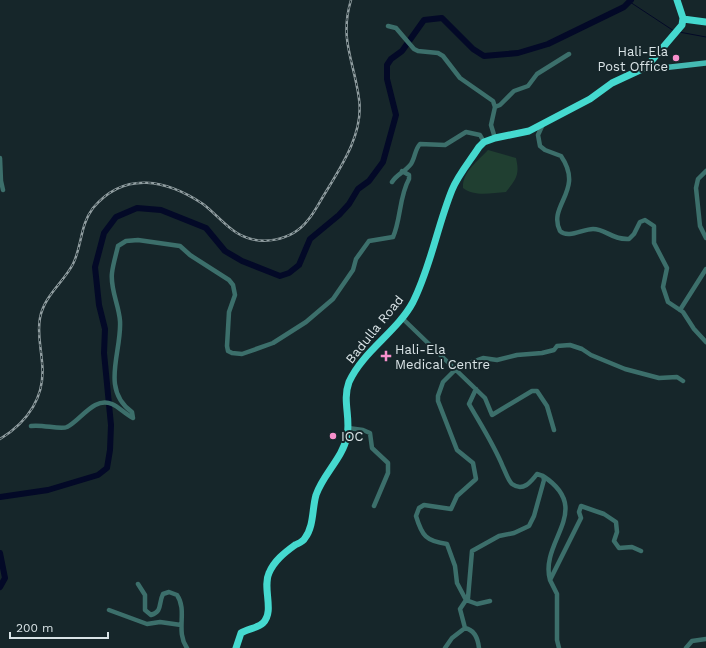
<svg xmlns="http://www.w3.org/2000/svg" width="706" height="648" font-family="'Work Sans',sans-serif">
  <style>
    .green { fill: #203f31 }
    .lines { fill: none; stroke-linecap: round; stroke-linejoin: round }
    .stream { stroke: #030927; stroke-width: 1 }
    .river { stroke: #030927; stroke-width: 6 }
    .minor { stroke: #3c6f6b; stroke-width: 4.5 }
    .major { stroke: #45bab3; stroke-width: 5.5 }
    .highway { stroke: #45d9cf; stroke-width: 7 }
    .rail-casing { stroke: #919ea1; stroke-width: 2.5 }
    .rail { stroke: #16262a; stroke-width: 1; stroke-dasharray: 3; stroke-linecap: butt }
    .poi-dot { fill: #f890cc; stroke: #16262a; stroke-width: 1.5 }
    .labels { text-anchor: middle; stroke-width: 4; stroke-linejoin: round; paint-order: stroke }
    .poi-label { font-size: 13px; fill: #d9e3e6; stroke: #16262a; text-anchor: start }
    .street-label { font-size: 13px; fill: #d9e3e6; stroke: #16262a }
  </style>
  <rect width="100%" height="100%" fill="#16262a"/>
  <path class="green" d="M488 150 516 158C520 175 516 179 506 192 492 193 474 197 463 188 462 172 478 161 488 150Z"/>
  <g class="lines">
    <path class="stream" d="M630 2 674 31
      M679 32 706 37"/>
    <path class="river" d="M0 497 48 490 98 475 107 468 110 450 111 425 104 353 105 329 99 305 95 267 104 233 116 217 137 208 161 210 206 228 225 251 242 261 280 276 289 273 299 265 310 239 339 215 349 204 358 189 369 181 383 162 396 115 387 79V65L391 59 402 51 424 20 442 18 473 49 484 56 518 53 548 44 624 7 631 0
      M0 553 5 578 0 587"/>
    <path class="minor" d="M388 26 396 28 414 49 418 51 438 53 443 56 460 78 493 101 495 107 491 125 495 138
      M495 107 500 105 514 91 528 86 537 74 569 54
      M543 124 538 135 540 146 545 150 561 156C585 191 547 205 560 231 568 239 583 229 593 229 606 229 612 240 629 239L634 234 640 222 645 220 654 226V243L667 268 663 287 668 302 683 312 694 329 706 342
      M0 158 1 181 3 190
      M706 171 698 179 696 188 700 226 706 238
      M392 182C397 174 405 172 411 164 415 158 415 149 420 144L445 145 466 132 480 135 484 142
      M680 310 706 269
      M402 318 485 398 492 415 532 391H537L547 406 554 430
      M476 389 469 404C481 425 494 445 503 467 506 473 508 480 512 484 523 492 531 482 537 474L543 476 544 480 534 516 529 526 514 533 499 536 472 551 468 598 466 600 457 583 455 566 447 544C426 541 422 536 416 516L419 508 424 505 451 509 457 496 476 479 473 463 457 450 438 401V396L443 382 456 369 469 363 483 358 497 360 517 355 542 353 554 350 557 346 570 345 582 349 591 355 625 369 659 378 677 377 683 381
      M31 426C42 424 60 430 67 427 81 420 94 396 112 404 119 407 125 414 133 418L132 412C100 389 122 352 120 321 119 305 110 289 112 273 113 264 116 255 118 246L126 241 138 240 180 246 190 255 229 280 233 285 235 295 229 312 227 346 228 351 232 353 242 354 273 343 306 322 333 299 353 270 356 259 369 241 393 237C401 219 399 197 409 179V175L402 171
      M348 428 363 430 370 433 372 448 388 463V473L374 506
      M543 476C595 510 539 541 550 580L581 518 579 512 581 506 604 514 616 522 617 532 614 541 619 548 632 547 641 551
      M550 580 557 594V640L559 648
      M138 584 145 595V610L151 615C163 611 158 604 163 594L169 592 177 595C188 611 175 631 187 648
      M109 610 147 624 160 622 181 625
      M465 628C475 630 478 639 479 648
      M445 648 452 638 465 628 460 609 466 600 477 604 490 601
      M686 648 692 641 706 639"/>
    <path class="major" d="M648 65 662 68 706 63"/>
    <path class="highway" d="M683 19 706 22
      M236 648 241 633C247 629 258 628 263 623 275 611 262 588 269 573 274 561 284 553 295 545 299 543 303 542 305 538 314 526 312 509 316 495 323 474 343 458 347 436 351 418 342 401 349 382 363 351 397 332 413 302 431 266 437 227 452 190 458 175 470 161 479 147L484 142 495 138 529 131 590 99 612 83 640 70 648 65 682 25 683 18 677 0"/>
    <defs>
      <path id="rail" d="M0 439C28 422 46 396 42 362 41 347 37 333 40 318 44 296 63 283 73 264 82 246 80 225 93 208 125 170 167 180 203 204 215 213 225 226 237 233 260 247 292 241 308 220 314 213 319 203 324 195 341 167 364 133 359 99 354 60 339 40 351 0"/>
    </defs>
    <use href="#rail" class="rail-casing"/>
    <use href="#rail" class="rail"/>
  </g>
  <g class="poi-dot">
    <circle cx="676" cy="58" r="4"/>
    <path d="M384 350h4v4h4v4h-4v4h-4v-4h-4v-4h4z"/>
    <circle cx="333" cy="436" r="4"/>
  </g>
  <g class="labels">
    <g class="poi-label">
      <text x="668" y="56" text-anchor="end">Hali-Ela<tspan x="668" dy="15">Post Office</tspan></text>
      <text x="395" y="354">Hali-Ela<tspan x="395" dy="15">Medical Centre</tspan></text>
      <text x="341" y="441">IOC</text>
    </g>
    <g class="street-label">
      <text transform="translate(374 329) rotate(-51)" y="5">Badulla Road</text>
    </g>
  </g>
  <path d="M10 632v6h98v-6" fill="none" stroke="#d9e3e6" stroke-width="2"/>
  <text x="16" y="632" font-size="12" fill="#d9e3e6" stroke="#16262a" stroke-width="3" paint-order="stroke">200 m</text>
</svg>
